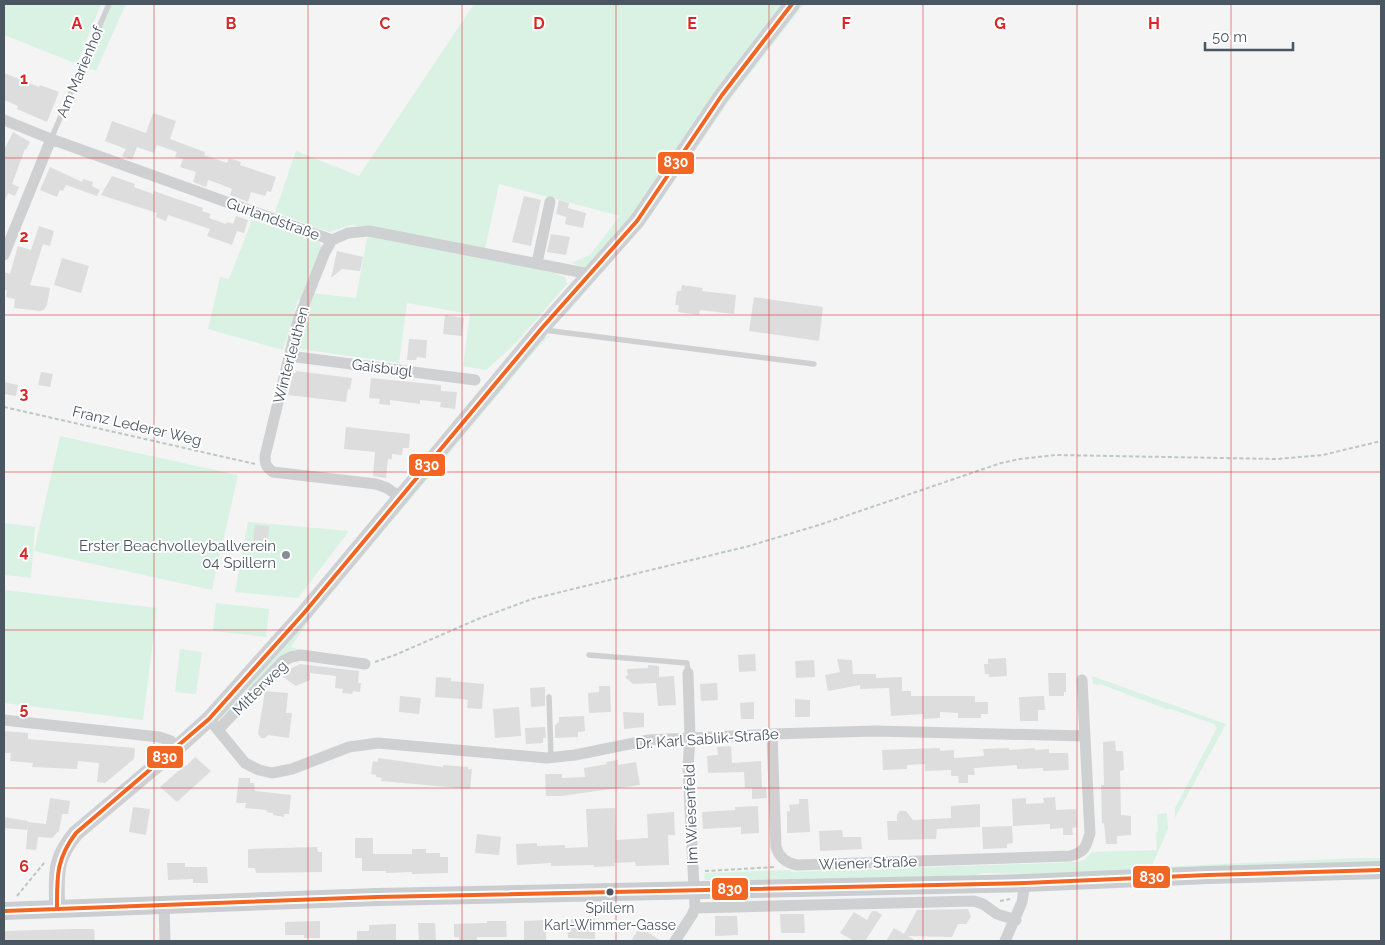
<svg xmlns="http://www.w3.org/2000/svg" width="1385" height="945" font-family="Raleway,sans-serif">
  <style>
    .green { fill: #d9f2e3 }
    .building { fill: #ddddde }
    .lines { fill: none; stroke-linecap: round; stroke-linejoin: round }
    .path { stroke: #bcc7c4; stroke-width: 2; stroke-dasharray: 4 2.5; stroke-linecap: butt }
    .service { stroke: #ced0d2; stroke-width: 5.5 }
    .minor { stroke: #ced0d2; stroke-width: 11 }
    .secondary { stroke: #ced0d4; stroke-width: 16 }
    .primary { stroke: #caced1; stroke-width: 18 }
    .bus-1-casing { stroke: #fff; stroke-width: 8 }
    .bus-1 { stroke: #f26522; stroke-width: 4 }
    .grid { fill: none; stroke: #d62828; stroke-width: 1; stroke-opacity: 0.55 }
    .poi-dot { fill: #868d94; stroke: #fff; stroke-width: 2 }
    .bus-dot { fill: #4a5661; stroke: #fff; stroke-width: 2 }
    .labels { text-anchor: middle; stroke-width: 4; stroke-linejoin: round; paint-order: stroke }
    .bus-label { font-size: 14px; fill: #4a5661; stroke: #fff }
    .street-label { font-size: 15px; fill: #4a5661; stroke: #fff }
    .poi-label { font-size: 15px; fill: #4a5661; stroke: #fff; text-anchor: end }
    .grid-label { font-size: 16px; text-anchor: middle; font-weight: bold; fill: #d62828; stroke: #fff; stroke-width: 4; stroke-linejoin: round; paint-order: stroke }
    .line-badge { stroke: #fff; stroke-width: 2 }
    .badge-label { font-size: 14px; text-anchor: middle; font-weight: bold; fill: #fff }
  </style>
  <rect width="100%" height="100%" fill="#f4f4f4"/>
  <path class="green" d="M4 4H101L77 64 4 35Z
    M112 4H126L96 71 84 67Z
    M474 4H786L646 200 590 265 584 267 571 263 590 255 620 216 499 184 485 249 368 227 351 225 329 232 275 212 296 151 359 176Z
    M800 4H804L731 98 649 218 568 312 560 318Z
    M252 220 319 242 323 247 301 301 298 300 283 350 208 329 220 277 229 279Z
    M371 235 554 273 565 277 567 284 517 342 486 370 463 366 470 314 407 303 399 363 300 349 295 346 312 293 356 298 367 238Z
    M551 336 547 338 538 347 310 619 291 647 304 651 290 652 223 716 222 715 544 337Z
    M60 436 238 475 212 590 34 551Z
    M248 522 349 531 298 598 235 592Z
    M4 523 35 527 31 578 4 575Z
    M4 590 157 608 143 720 4 703Z
    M216 603 269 609 266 637 213 631Z
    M180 649 202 652 196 694 175 692Z
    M1092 676 1226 724 1175 818V808L1217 728 1214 724 1171 709H1166L1100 684 1098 685 1093 684Z
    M1167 813 1168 829 1153 863 1154 865 1157 867 1358 858H1381V863L1031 874 984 873 976 875 806 880H706L704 878 705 873 791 870V872L1077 862 1084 860 1092 852 1156 850 1157 849 1156 833 1158 832 1157 814Z"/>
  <path class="building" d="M4 73 39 87 40 85 59 92 47 122 17 109 18 106 4 100Z
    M153 113 176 121 170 139 205 152 204 155 227 163 229 158 241 162 240 165 276 177 271 192 267 191 265 196 251 192 248 202 230 195 232 189 220 184 208 180 206 187 193 182 196 172 180 167 183 159 175 157 177 152 157 145 154 153 137 147 132 160 122 156 126 149 105 141 112 121 146 133Z
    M13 132 30 142 26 150 25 149 12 184 19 187 15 196 8 193 4 203V150Z
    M50 167 82 182 83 179 93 182 92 186 100 190 97 196 66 185 63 191 60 190 57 197 40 190Z
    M112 176 135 184 134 187 153 194 154 191 203 208 202 211 211 214 209 218 226 224 227 222 233 224 236 216 248 220 244 233 237 231 232 245 207 236 210 229 168 215 166 221 156 217 157 213 101 195Z
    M524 196 541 200 531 246 512 242Z
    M559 200 569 203 568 208 586 213 583 228 565 224 567 213 566 217 556 214Z
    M39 226 54 231 50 246 43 244 30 285 50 288 47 305 44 310 40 311 14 308 15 299 6 297 7 290H4V272L10 274 18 246 31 250Z
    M551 234 570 237 566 255 547 252Z
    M337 251 363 257 360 271 342 269 331 278Z
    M62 258 89 266 81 293 54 285Z
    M682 285 703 288 702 291 736 295 734 314 700 310 699 315 678 312 679 305H675L677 291H681Z
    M754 297 823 307 819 341 749 331Z
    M445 315 464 318 462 336 443 334Z
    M409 339 427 340 426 358 417 357 416 360H407Z
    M296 371 352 378 350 390 348 389 346 402 288 395 293 373H296Z
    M41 372 53 374 50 387 38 385Z
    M371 378 441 385V391L457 392 455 409 440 407 441 402 420 400V404L390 400V405L379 404 380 399 369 398Z
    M4 382 18 385 16 396 4 394Z
    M346 427 410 434 409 448H403L402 455 392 454V459H388L386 478 373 476 375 452 344 449Z
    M255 525 269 526 268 541 253 540Z
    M755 654 756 671 739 672 738 655Z
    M1006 658 1007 676 989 677V674H985L984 664H988V659Z
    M837 659 852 660 853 674H876V678L902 677V691H911V696H975V702H988V714H981V718H958V713L940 712V718L923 719V714L891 716 889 688 860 689V685L828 691 825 675 840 672Z
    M814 660 815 677 796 678 795 661Z
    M300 664 359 671 358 683H361L360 692 353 691 352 694 342 693 343 689 335 688 336 676 310 673V680L296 686 283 677 288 670Z
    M648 665 659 666V677L674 676 676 705 658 706 656 683 633 684 625 677 628 675 627 669 648 668Z
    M1048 673H1066V692H1064V696H1049Z
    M436 677 451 678V681L484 684 482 709 467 708 468 700 462 699 435 697Z
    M717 683 718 700 701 701 700 684Z
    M599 686H610L611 712 589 713 588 693 599 692Z
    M545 687V706L531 707 530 688Z
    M265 691 288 693 286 713H292L289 738 268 735 265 738H261L258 734Z
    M400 696 421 698 419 714 399 712Z
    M1044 696 1045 710H1038V721H1020L1019 697Z
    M795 699 810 700V717H795Z
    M754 702V719H741L740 703Z
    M519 707 521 736 495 738 493 709Z
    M623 712 644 713V727L624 729Z
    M584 716 585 731 578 732V737L555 738V725L559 722V717Z
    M545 727 546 738H543V743L526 744 525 728Z
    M4 731 28 733V739L135 748 134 759 105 783 97 782 99 763 78 761 77 769 32 767 33 763 10 761 11 753H4Z
    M1115 741 1116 751H1123L1124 770 1120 771 1121 815 1131 816V835L1117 836V844H1106L1104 823 1102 824 1101 785H1104L1103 742Z
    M731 746 732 763 761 761 762 788 766 787 767 798 752 799V788H745L744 772 708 773 707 756 718 755 717 747Z
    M940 748V751L954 750V758L984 756 983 749 1009 748V750L1035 748V750L1049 749V753H1068L1069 770 1043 771V768L1017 769V765L974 768 975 775H968V783H959L958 776H951V770L925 771V764L907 765V769L883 770 882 750Z
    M195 757 211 771 177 802 160 787 185 765 186 766Z
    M378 758 443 767V765L468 767V769H472L470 789 381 781 382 778 376 777V775L371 774 373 761 378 762Z
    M618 760V765L636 762 640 785 561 796H546L545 774H562V778L585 777 584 768 607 764 606 762Z
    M239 778H250V783H254L255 791 291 795 289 814H284V817L273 815V813L266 812 267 810 245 808 246 803H236Z
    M1055 797 1056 810 1076 809 1077 827 1072 828 1073 835H1063V828L1050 829V824L1013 826 1012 799 1026 798V804L1044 803 1043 798Z
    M50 798 70 801 68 814H62L59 831 52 838 38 837 36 850 26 849 28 822 46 824Z
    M799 799H808L810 832 787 833V811H790L789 805 799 804Z
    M980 804V827L937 829 936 839 888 840 887 821H897V814L900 811H906L913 820 951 818V806Z
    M758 806 759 833 741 834V827L703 829 702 812 735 810V807Z
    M133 807 150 809 146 835 129 832Z
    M615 808 616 840 648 838 647 814 674 812 675 835H668L669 865 636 866 635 862 614 863 615 866 594 867V865L551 866V863L517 865 516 844 537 843V846L565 845V848L588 847 586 809Z
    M4 817 28 821 27 830 4 828Z
    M1012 826 1013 843 1007 844V848L983 849 982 827Z
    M842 830 843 837H861L862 849 820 851 819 831Z
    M477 834 501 837 499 855 475 853Z
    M355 838H373V854H412V849H426V853H440V857H448V873L412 874V872L386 873V871H362V858H355Z
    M317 847 318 852H322V872L256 873 255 868H248V849Z
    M167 863H185V867H207L208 883H193V879L168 880Z
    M968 909 971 917 966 924H958L952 937 908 936 916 941H886L894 928 904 934 917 910Z
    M872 911H876L882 915 865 941H854L840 933 854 912 867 920Z
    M780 914H804L805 933H781Z
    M715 916H737L738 935 715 936Z
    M595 918V939L568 938 567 928H571V919Z
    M546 920V940L524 941V921Z
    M320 921V938H304V935H285V922Z
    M487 921H506L507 937H477V941H459V937H454V924L487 923Z
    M418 923H435L436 940H419Z
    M396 924V941H357V931H369V925Z
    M640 927 661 941H631Z
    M75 929H94L95 941H4V931Z"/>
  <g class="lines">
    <path class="path" d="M4 407 255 464
      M375 662 395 655 478 619 532 599 749 546 819 525 1001 463 1020 459 1056 455 1277 459 1323 455 1381 441
      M705 871 775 867
      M17 896 44 863
      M1000 901 1010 899"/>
    <path class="service" d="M51 139 109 4
      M544 330 814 364
      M589 655 687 663 688 673
      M549 697 551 758"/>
    <path class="minor" d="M4 120 51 139 332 240 348 233 369 231 590 274
      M332 240 325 252 298 320 265 456C265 464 266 467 273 472L376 484 387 488 400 497
      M4 255 51 139
      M537 263 550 202
      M289 356 475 380
      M209 719 245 763 259 770 272 773 292 769 349 747 378 743 547 758 575 755 649 740 772 734 875 731 1085 736
      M4 720 159 737 171 741 177 748
      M218 730 283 661 291 657 301 655 365 664
      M772 734 776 847C779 857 786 863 797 865L1070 856C1085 852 1086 847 1090 833L1082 680
      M164 905 165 941
      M695 908 974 901 983 904 997 914 1016 920
      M675 941 692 915 695 908 688 767 690 738 688 673
      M1005 941 1022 902 1025 883"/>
    <path class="secondary" d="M57 908C57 875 53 860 76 833L177 748 209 719 304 613 541 329 637 221 722 95 792 4"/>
    <path class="primary" d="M4 911 377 897 1025 883 1208 875 1381 870"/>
    <defs>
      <path id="bus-1" d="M57 908C57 877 56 859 76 833L209 719 304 613 541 329 637 221 722 95 792 4
        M4 911 377 897 1025 883 1208 875 1381 870"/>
    </defs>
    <use href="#bus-1" class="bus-1-casing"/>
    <use href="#bus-1" class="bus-1"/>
  </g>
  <path class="grid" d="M154 4V941M308 4V941M462 4V941M616 4V941M769 4V941M923 4V941M1077 4V941M1231 4V941M4 158H1381M4 315H1381M4 472H1381M4 630H1381M4 788H1381"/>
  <circle class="poi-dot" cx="286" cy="555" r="5"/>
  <circle class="bus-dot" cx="610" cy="892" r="4.5"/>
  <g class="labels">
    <g class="bus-label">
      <text x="610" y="913">Spillern<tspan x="610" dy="17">Karl-Wimmer-Gasse</tspan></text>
    </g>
    <g class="street-label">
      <text transform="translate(80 72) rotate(-67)" y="5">Am Marienhof</text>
      <text transform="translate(273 219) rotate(20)" y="5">Gurlandstraße</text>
      <text transform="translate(291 355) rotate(-75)" y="5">Winterleuthen</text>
      <text transform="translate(382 368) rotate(7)" y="5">Gaisbugl</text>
      <text transform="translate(137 426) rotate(13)" y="5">Franz Lederer Weg</text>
      <text transform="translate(260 688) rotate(-45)" y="5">Mitterweg</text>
      <text transform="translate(707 739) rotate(-4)" y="5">Dr. Karl Sablik-Straße</text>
      <text transform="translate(691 814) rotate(-92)" y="5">Im Wiesenfeld</text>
      <text transform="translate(868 863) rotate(-2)" y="5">Wiener Straße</text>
    </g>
    <g class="poi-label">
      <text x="276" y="551">Erster Beachvolleyballverein<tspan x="276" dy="17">04 Spillern</tspan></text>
    </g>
  </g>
  <g class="grid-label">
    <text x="77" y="29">A</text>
    <text x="231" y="29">B</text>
    <text x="385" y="29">C</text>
    <text x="539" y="29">D</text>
    <text x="692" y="29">E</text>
    <text x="846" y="29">F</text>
    <text x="1000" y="29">G</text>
    <text x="1154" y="29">H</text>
    <text x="24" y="84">1</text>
    <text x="24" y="242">2</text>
    <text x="24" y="399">3</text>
    <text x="24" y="557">4</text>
    <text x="24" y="714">5</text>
    <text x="24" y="872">6</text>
  </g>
  <g class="line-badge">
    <rect x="657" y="151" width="38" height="24" rx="5" fill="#f26522"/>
    <rect x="408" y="453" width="38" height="24" rx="5" fill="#f26522"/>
    <rect x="146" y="745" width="38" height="24" rx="5" fill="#f26522"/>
    <rect x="1132" y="865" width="39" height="24" rx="5" fill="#f26522"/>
    <rect x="711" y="877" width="38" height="24" rx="5" fill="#f26522"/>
  </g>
  <g class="badge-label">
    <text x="676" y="167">830</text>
    <text x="427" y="470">830</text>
    <text x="165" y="762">830</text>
    <text x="1152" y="882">830</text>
    <text x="730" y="894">830</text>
  </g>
  <rect width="1385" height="945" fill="none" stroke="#4a5661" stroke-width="10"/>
  <path d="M1205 42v8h88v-8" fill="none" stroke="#4a5661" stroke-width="2.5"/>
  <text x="1212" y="42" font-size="15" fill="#4a5661" stroke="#ffffff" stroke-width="4" paint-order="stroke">50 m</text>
</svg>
